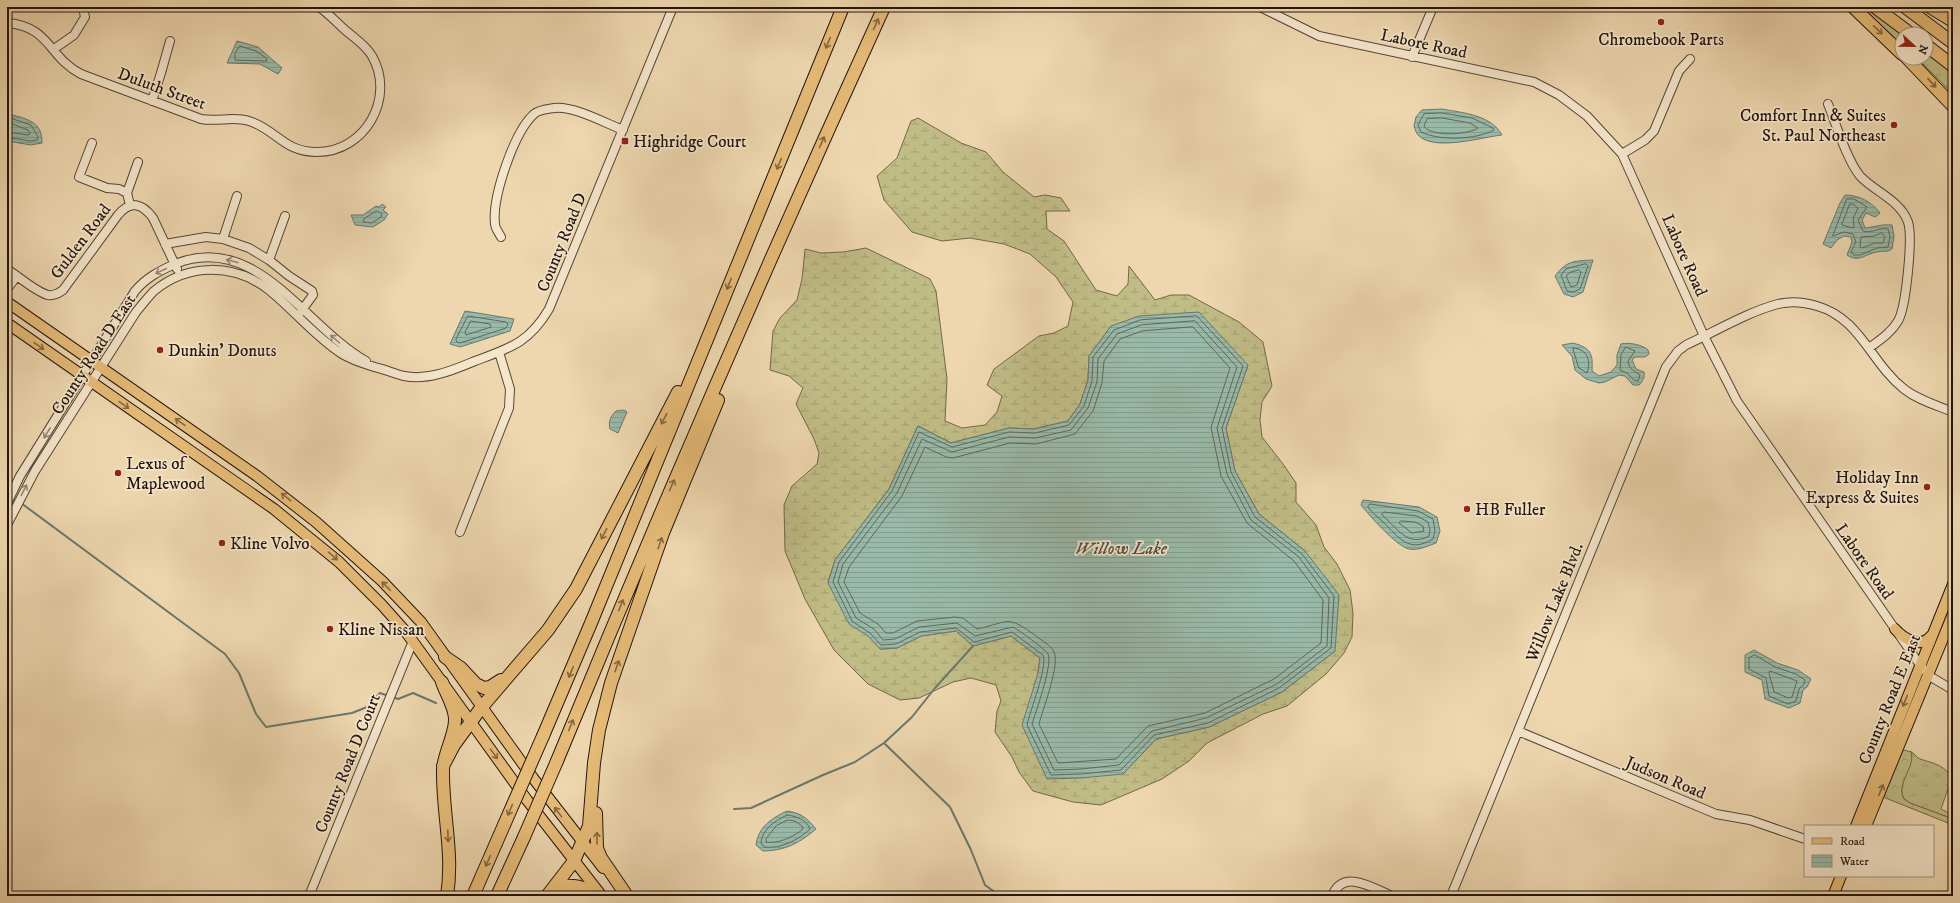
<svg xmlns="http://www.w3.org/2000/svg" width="1960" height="903" font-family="'IM FELL DW Pica',serif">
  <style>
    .grass { fill: url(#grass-tufts); stroke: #726849 }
    .forest { fill: url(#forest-crowns); stroke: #726849 }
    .wetland { fill: url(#wetland-marsh); stroke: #726849; fill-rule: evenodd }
    .water { fill: url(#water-rules); stroke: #6a786b }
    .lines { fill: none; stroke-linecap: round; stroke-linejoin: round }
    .shore { stroke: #5e685b; stroke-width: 1 }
    .stream { stroke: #6a786b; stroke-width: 2 }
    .minor-casing { stroke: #564635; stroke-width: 10 }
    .major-casing { stroke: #23150c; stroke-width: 12 }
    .highway-casing { stroke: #23150c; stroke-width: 14 }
    .minor { stroke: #f4e5cb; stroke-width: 8 }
    .major { stroke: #e7bc78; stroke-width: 10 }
    .highway { stroke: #e7bc78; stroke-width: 12 }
    .highway-bridge-casing { stroke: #23150c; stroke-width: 14; stroke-linecap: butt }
    .highway-bridge { stroke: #e7bc78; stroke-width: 12 }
    .oneway { stroke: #856842 }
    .oneway2 { stroke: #968775 }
    .poi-dot { fill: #8f2418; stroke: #f4e5cb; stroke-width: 1.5 }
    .labels { text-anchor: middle; stroke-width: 3.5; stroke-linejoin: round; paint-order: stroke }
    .poi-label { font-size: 17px; fill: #23150c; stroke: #f4e5cb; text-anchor: start }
    .street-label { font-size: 17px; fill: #23150c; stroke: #f4e5cb }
    .water-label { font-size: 18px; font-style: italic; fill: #4c4f43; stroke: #f4e5cb }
  </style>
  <defs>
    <pattern id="grass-tufts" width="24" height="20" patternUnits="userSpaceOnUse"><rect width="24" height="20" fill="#c0bc86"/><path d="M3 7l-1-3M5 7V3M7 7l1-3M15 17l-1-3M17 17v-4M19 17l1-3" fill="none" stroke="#a5a172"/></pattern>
    <pattern id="forest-crowns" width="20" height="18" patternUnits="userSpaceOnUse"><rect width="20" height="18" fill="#c0bc86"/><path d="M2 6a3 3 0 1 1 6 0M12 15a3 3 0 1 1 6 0" fill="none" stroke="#a5a172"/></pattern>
    <pattern id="wetland-marsh" width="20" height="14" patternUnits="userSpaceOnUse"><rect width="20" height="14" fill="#c0bc86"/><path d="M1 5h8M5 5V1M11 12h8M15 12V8" fill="none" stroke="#a5a172"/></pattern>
    <pattern id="water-rules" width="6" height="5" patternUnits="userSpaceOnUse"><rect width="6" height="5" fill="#99baaa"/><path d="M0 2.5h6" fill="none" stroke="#849f91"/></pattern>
  </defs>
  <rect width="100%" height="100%" fill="#eed7af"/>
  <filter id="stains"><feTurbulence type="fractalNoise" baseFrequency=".005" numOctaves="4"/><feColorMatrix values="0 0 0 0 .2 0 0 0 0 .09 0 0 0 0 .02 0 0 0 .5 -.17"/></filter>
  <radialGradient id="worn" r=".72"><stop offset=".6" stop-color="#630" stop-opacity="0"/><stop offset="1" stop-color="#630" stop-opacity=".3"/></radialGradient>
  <path class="grass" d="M1860 7H1866L1902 34V45Z
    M1926 53 1953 73V94L1917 58H1926Z
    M1910 751C1914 753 1916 757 1920 759 1932 763 1942 764 1950 775V783L1941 809 1953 815V819L1910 803 1904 799C1895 783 1916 768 1910 751Z"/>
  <path class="forest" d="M1904 750 1911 752C1916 768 1895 783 1904 799L1910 803 1953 819V825L1883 797 1901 752Z"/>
  <path class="wetland" d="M918 118 961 143 986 152 1003 172 1034 197 1045 195 1061 198 1070 211H1046L1047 229 1064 241 1096 290 1117 296 1128 284 1129 266 1155 300 1171 295H1189L1239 322 1263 342 1272 386 1262 402 1260 420 1262 437 1283 464 1296 483V502L1316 525 1324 547 1337 564 1350 590 1353 613 1352 637 1344 653 1326 674 1287 706 1263 714 1207 743 1189 761 1162 779 1101 805 1073 802 1033 791 1019 772 1012 757 995 732 997 711 1001 701 996 685 971 678 953 682 919 698 900 700 868 684 834 650 805 599 785 551 784 505 792 486 817 464 819 453 814 439 796 404 803 388 789 376 770 370 773 331 780 318 797 300 802 279 805 249 821 253 843 252 866 248 930 279 936 291 947 379 945 421 962 428 985 425 997 412 1002 396 987 385 994 369 1039 336 1054 333 1068 326 1073 302 1056 277 1030 254 1004 244 970 238 942 241 912 232 884 200 877 176 897 158 911 121ZM1111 326 1248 365 1226 428 1235 471 1259 514 1305 551 1335 651 1282 692 1209 727 1156 739 1123 774 1038 673 1040 658 1011 636 973 646 956 631 921 636 897 648 880 649 828 582 835 560 889 489 918 426 951 443 1009 428 1034 429 1068 421 1080 404 1088 380 1089 356Z"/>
  <path class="water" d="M237 41 258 47 282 68 278 74 260 64 227 63Z
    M1442 109C1464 113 1491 115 1502 135 1482 137 1434 152 1418 135 1416 133 1415 129 1414 126L1416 117 1422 110Z
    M7 113C24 119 43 120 42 143L31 145 7 141Z
    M1845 195C1859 195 1872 202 1880 213L1875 217 1866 213 1862 220 1865 228C1875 227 1881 224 1892 225L1894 236 1892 249C1886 253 1883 250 1877 252 1865 254 1859 263 1847 255L1852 242 1851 237 1844 236 1837 240 1831 248 1823 244 1840 203Z
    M382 204 386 207 383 210 388 214 384 220 373 227 355 225 351 215H363L376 206 379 207Z
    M1593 260 1583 292 1573 297 1564 294 1555 276C1567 260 1575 261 1593 260Z
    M465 311 514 319 510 331 460 347 450 344Z
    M1199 312 1248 365 1226 428 1235 471 1259 514 1305 551 1339 595 1335 651 1282 692 1209 727 1156 739 1123 774 1081 778 1047 779 1022 725 1038 673 1040 658 1011 636 973 646 956 631 921 636 897 648 880 649 868 636 849 624 828 583 835 560 889 489 918 426 951 443 1009 428 1034 429 1068 421 1080 404 1088 380 1089 356 1111 326 1139 316Z
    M1573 343C1591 348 1593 353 1592 371L1599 376 1611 372 1617 365V355L1621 344C1629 342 1643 345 1648 350L1649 354 1645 357H1635L1632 360 1636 369 1644 372C1645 377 1643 381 1639 385H1633L1625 376 1619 375 1605 382 1599 383 1586 379 1575 370 1572 356 1562 345Z
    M624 410 627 412 618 433 610 429C608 421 611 416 616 411Z
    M1363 500 1419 507 1437 517 1440 531 1436 543C1428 546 1417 551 1409 549 1396 546 1369 515 1361 505Z
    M1754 650 1777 663 1798 670 1811 679 1807 687 1803 690 1800 703 1789 708 1765 699 1762 680 1745 672V655Z
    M787 811C801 813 807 818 816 829 800 843 784 851 763 851L756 845C758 827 772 818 787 811Z"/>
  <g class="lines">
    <path class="shore" d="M240 46 256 51 266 58 267 61 235 60V54Z
      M1442 113 1472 118 1493 128 1494 130C1475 140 1440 141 1421 132L1418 125 1424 114Z
      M7 117 31 125 38 137 37 140 30 141 7 137
      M1442 118 1470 123 1478 128C1468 135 1430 137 1424 126L1427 119Z
      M7 122 28 130 30 134 28 135 7 132
      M1847 199H1854L1867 207 1858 220 1863 231C1872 234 1879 227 1888 229L1890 237 1888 247 1877 248 1860 255H1854L1851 252 1856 242 1853 234 1844 232 1833 236Z
      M1850 204H1853L1858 208 1853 219 1854 226 1853 228 1842 225Z
      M377 211 382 214 381 217 372 223 363 222 364 219Z
      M1882 233 1885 237 1883 243H1875L1862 248 1860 247 1861 237 1874 236Z
      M1586 264 1588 266 1580 289 1573 292 1567 291 1561 275 1566 269Z
      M1579 270 1581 272 1577 285 1571 287 1566 276 1569 273Z
      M468 316 506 322 508 324 506 328 460 343 457 342 456 340Z
      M1197 316 1243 366 1222 428 1231 472 1255 517 1302 554 1334 596 1331 648 1279 688 1208 723 1154 735 1121 770 1081 774 1051 775 1027 725C1030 711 1048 666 1043 655L1012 632 974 642 956 628 920 632 896 644 881 645 870 633 852 621 833 582 839 562 892 491 919 432 952 447 1009 432 1035 433 1069 425 1084 406 1092 381 1093 357 1114 330 1140 320Z
      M471 321 490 324 491 327 466 335 465 333Z
      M1195 321 1237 367 1217 428 1227 474 1251 520 1299 557 1329 598 1327 646 1277 684 1206 718 1152 731 1119 765 1081 769 1054 770 1032 724C1036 711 1053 664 1048 654 1044 648 1020 631 1013 627L975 636 957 623 919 627 895 639 883 640 874 629 856 618 838 582 843 564 897 493 922 439 952 452 1009 437 1035 438 1071 430 1088 408 1097 382 1098 359 1117 334 1141 325Z
      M1193 327 1230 368 1211 427 1221 476 1247 523 1294 561 1323 600 1321 643 1274 679 1205 713 1148 726 1116 759 1058 763 1039 724C1043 708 1060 666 1054 652 1051 645 1042 641 1036 636 1006 614 1010 622 977 629L963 618 955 617 917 621 893 633H886L878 624 860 613 844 582 849 567 902 496 925 447 946 457 953 458 1010 443 1036 444 1075 434 1093 411 1102 383 1104 361 1120 339 1142 331Z
      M1626 347 1635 351 1628 361C1629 370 1634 370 1640 375L1638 381 1634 380 1627 373 1620 370 1621 355Z
      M1573 348C1588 349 1591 361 1587 373L1579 368Z
      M1370 504 1418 511 1433 519 1435 531 1433 539C1408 554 1399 537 1383 522 1378 517 1372 513 1368 507Z
      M1384 512 1417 516 1428 522 1430 530 1429 536C1407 548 1397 527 1382 515Z
      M1401 521 1415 522 1423 526 1424 531 1412 533 1399 523Z
      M1755 655 1775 667 1796 674 1805 680 1804 684 1799 689 1796 701 1788 704 1769 696 1766 678 1749 669V658Z
      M1770 671 1797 681 1792 697 1788 698 1774 692 1769 673Z
      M787 815C796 816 807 820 810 829 798 840 781 849 764 847L761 843C762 829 775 821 787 815Z
      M788 820 795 821 802 826 803 829C794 837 778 844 766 842V839L776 826Z"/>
    <path class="stream" d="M21 503 225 654 239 673 256 714 266 727 352 713 367 707 380 693 389 696
      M393 697 398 699 413 693 436 703
      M884 743 950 807 971 850 985 885 1000 896
      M734 809 751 808 823 775 855 762 884 743 912 717 935 688 973 646"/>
    <defs>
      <path id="minor" d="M1260 7 1319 36 1534 82 1559 95 1587 116 1622 154 1704 336 1737 401 1920 665 1931 677 1953 690
        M7 23C50 26 49 58 81 74L201 119C217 122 234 116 249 121 276 129 283 152 317 152 365 152 396 98 372 56 365 44 354 38 344 29 335 21 328 13 319 7
        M54 49 74 35 85 17 83 7
        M1412 57 1433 7
        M152 101 161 73 170 41
        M1828 104C1836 124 1847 160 1860 176 1875 192 1900 200 1908 222 1913 237 1906 308 1898 321 1891 333 1880 340 1869 348
        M92 143 79 177 107 188 119 189 127 193 130 205
        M1622 154 1645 140 1654 131 1679 71 1690 59
        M127 193 138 162
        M501 237C499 233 495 228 495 224 492 197 514 132 534 114 538 110 548 109 554 108 572 105 605 123 623 130
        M223 239 237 196
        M165 244 206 237 223 239 249 248 269 260 289 276 312 291 313 295 299 314
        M269 260 285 216
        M7 269C18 276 36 292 48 295 54 296 59 293 63 290L118 215C130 200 142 203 153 218L177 269
        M7 289 17 276
        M7 503 20 476 135 291C146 278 159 271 175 264 257 231 305 327 366 361
        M7 525 35 471 136 312C142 305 148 297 154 291 188 263 234 263 269 290 294 310 314 336 342 354 353 361 365 364 378 368 387 370 395 374 404 376 428 381 453 370 475 361 510 348 529 343 549 309L673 7
        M460 532 509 408 510 389 499 352
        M1518 731 1716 814 1750 820 1805 839
        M7 894 9 896
        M309 896 413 641
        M1332 896C1343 868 1373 888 1392 896
        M1451 896 1666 367 1678 351 1686 345C1712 333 1750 311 1778 304 1790 301 1804 302 1817 306 1860 318 1871 363 1904 389 1918 400 1936 405 1953 412"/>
      <path id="major" d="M7 302 257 476 316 522 382 581 421 622 533 778 603 868
        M7 323 274 509 339 562 382 605 406 632 527 800 601 895
        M1895 629C1904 639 1921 649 1931 636
        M1856 826 1953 584
        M1866 826 1953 614
        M1833 896 1841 876"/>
      <path id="highway" d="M1853 7 1902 54
        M1875 7 1911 34
        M1905 7 1953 43
        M1930 7 1953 21
        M1926 45 1953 66
        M1907 58 1953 106
        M445 657 461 668 476 684 484 688 490 687 501 680
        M442 682C446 694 454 705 455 718 456 733 444 753 443 769 442 811 454 853 447 896
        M543 736 591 623 843 7
        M557 761C661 508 770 257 884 7
        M443 766 454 745 481 708 548 630 576 589 678 392
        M596 813 597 848 601 858 627 896
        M554 887C575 884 582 886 600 896
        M473 896 504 825
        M497 896 524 837
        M547 896 574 861 589 826 594 763 599 730 611 683 663 533 718 400"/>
    </defs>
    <use href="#minor" class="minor-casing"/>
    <use href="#major" class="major-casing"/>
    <use href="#highway" class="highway-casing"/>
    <use href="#minor" class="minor"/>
    <use href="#major" class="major"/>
    <use href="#highway" class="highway"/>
    <defs>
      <path id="highway-bridge" d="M504 825 543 736
        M524 837 557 761"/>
    </defs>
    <use href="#highway-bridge" class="highway-bridge-casing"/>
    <use href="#highway-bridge" class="highway-bridge"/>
  </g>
  <defs><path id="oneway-shaft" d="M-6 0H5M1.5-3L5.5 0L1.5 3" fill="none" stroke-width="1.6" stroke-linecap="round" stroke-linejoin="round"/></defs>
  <g class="oneway">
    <use href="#oneway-shaft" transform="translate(876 24) rotate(-66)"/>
    <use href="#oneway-shaft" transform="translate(1878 30) rotate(44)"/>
    <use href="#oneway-shaft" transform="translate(828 43) rotate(112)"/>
    <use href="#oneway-shaft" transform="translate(1932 83) rotate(47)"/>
    <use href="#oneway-shaft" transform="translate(822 142) rotate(-66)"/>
    <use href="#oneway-shaft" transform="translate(779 164) rotate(112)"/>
    <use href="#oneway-shaft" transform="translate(729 284) rotate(112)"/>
    <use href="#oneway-shaft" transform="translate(39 346) rotate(35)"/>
    <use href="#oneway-shaft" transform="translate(124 405) rotate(35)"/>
    <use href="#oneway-shaft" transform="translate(664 419) rotate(118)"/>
    <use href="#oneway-shaft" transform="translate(180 422) rotate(-145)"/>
    <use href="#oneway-shaft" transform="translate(672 485) rotate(-66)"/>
    <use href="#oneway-shaft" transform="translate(286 497) rotate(-142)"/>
    <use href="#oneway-shaft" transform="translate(604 534) rotate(118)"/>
    <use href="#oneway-shaft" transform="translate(660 543) rotate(-71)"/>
    <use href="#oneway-shaft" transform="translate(333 556) rotate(41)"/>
    <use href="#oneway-shaft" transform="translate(386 586) rotate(-134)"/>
    <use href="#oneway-shaft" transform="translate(621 605) rotate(-68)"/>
    <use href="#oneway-shaft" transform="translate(617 666) rotate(-71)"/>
    <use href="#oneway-shaft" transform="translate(571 672) rotate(113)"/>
    <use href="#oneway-shaft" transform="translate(1905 701) rotate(112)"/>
    <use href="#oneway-shaft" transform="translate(571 725) rotate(-68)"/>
    <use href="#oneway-shaft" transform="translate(494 754) rotate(54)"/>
    <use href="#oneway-shaft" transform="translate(1881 790) rotate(-67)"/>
    <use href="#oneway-shaft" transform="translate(510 810) rotate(113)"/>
    <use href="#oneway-shaft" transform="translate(558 812) rotate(-127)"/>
    <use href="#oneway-shaft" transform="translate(448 836) rotate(88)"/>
    <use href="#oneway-shaft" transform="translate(597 838) rotate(-91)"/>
    <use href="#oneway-shaft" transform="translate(488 861) rotate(114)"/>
  </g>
  <g class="oneway2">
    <use href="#oneway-shaft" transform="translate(232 261) rotate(-166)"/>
    <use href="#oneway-shaft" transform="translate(161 271) rotate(155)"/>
    <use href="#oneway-shaft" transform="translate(335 339) rotate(-138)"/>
    <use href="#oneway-shaft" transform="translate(47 433) rotate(122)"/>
    <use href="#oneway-shaft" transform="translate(24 490) rotate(-63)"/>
  </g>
  <g class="poi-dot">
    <circle cx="1661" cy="22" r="4"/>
    <circle cx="1894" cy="125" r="4"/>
    <rect x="621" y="137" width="8" height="8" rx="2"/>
    <circle cx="160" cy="350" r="4"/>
    <circle cx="118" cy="473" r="4"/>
    <circle cx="1927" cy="487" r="4"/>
    <circle cx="1467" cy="509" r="4"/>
    <circle cx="222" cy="543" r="4"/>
    <circle cx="330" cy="629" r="4"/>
  </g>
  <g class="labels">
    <g class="poi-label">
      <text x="1661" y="45" text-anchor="middle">Chromebook Parts</text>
      <text x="1886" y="121" text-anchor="end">Comfort Inn &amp; Suites<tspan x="1886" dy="20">St. Paul Northeast</tspan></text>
      <text x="633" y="147">Highridge Court</text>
      <text x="168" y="356">Dunkin’ Donuts</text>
      <text x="126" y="469">Lexus of<tspan x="126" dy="20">Maplewood</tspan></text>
      <text x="1919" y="483" text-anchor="end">Holiday Inn<tspan x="1919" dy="20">Express &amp; Suites</tspan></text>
      <text x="1475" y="515">HB Fuller</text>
      <text x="230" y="549">Kline Volvo</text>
      <text x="338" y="635">Kline Nissan</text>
    </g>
    <g class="street-label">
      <text transform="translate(1424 43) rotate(12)" y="6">Labore Road</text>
      <text transform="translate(162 88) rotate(20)" y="6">Duluth Street</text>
      <text transform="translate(80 241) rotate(-53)" y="6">Gulden Road</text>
      <text transform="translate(561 242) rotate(-68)" y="6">County Road D</text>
      <text transform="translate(1685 255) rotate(66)" y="6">Labore Road</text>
      <text transform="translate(93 354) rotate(-57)" y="6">County Road D East</text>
      <text transform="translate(1865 561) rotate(55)" y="6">Labore Road</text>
      <text transform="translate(1554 602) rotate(-68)" y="6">Willow Lake Blvd.</text>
      <text transform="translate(1889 699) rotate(-68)" y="6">County Road E East</text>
      <text transform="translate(347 763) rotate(-68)" y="6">County Road D Court</text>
      <text transform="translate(1666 777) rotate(23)" y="6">Judson Road</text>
    </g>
    <g class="water-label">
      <text x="1121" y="554">Willow Lake</text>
    </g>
  </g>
  <rect width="1960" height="903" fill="none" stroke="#eed7af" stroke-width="24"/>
  <rect x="8" y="8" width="1944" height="887" fill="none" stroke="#23150c" stroke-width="2"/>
  <rect x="12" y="12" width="1936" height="879" fill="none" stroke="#23150c"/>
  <rect x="1804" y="825" width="130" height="52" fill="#f4e5cb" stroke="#a0927f"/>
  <rect x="1812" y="838" width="20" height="6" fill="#e7bc78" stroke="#a0927f"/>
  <text x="1840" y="845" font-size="12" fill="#23150c">Road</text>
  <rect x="1812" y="855" width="20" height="12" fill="url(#water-rules)" stroke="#a0927f"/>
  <text x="1840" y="865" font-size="12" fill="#23150c">Water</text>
  <g transform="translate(1914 46) rotate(112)"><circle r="19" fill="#f4e5cb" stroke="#a0927f"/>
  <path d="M0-3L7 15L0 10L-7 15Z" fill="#8f2418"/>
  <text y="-6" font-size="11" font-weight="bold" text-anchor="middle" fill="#23150c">N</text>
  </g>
  <rect width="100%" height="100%" filter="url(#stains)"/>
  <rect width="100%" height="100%" fill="url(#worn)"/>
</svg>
